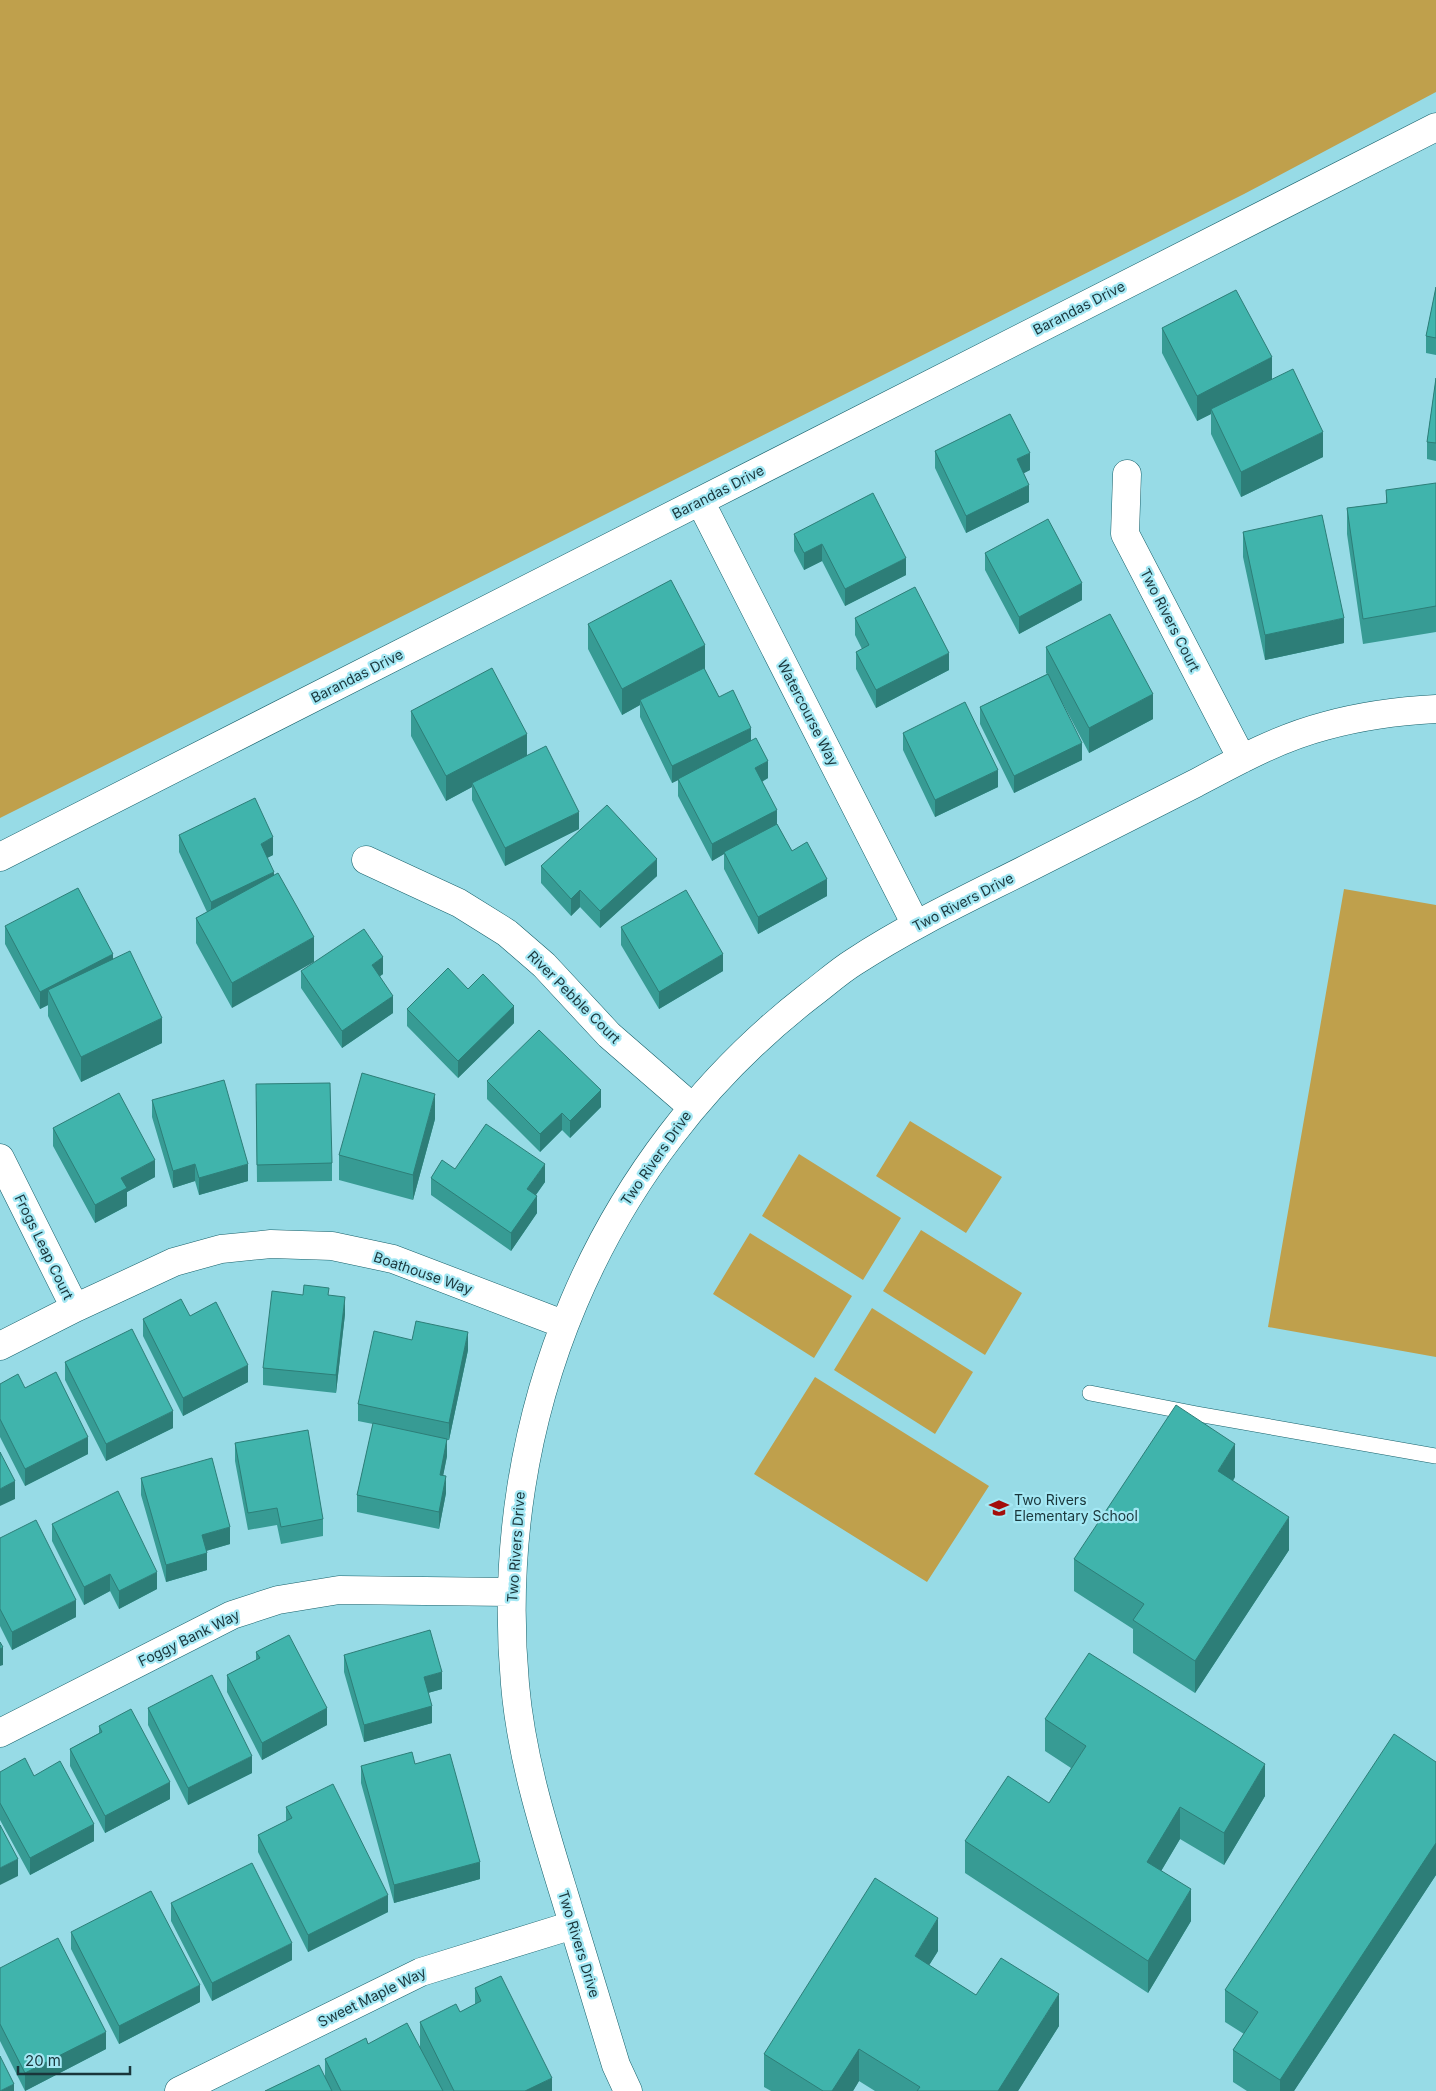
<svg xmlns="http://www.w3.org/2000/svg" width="1436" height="2091" font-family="Inter,sans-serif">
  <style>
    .green { fill: #bfa04c }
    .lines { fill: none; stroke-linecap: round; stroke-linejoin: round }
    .lane-casing { stroke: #16606a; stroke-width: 16 }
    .street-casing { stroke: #16606a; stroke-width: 29 }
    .lane { stroke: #fff; stroke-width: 15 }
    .street { stroke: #fff; stroke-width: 28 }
    .wall { fill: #379b94 }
    .shaded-wall { fill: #2d7e78 }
    .building { fill: #40b4ac; stroke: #2d7e78 }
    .labels { text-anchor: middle; stroke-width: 4.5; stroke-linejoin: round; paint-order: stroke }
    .street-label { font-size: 14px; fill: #1a363b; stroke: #a4e8f4 }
    .poi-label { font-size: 14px; fill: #1a363b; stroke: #a4e8f4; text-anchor: start }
  </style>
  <rect width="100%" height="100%" fill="#97dbe6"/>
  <path class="green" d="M0 0H1436V92L1244 194 0 818Z
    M1344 889 1436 905V1357L1268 1327Z
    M910 1121 1002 1177 966 1233 876 1176Z
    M799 1154 901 1218 863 1280 762 1216Z
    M921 1230 1022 1293 985 1355 883 1291Z
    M750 1233 852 1296 814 1358 713 1294Z
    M872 1308 973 1372 935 1434 834 1370Z
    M815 1377 989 1486 927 1582 754 1474Z"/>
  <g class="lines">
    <defs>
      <path id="lane" d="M1090 1393 1197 1414 1436 1456"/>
      <path id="street" d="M1127 474 1125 534 1242 759
        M700 501 916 925
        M0 857 1436 127
        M366 860 459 903 507 933 544 965 609 1035 692 1107
        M0 1158 75 1308
        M0 1346 75 1308 174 1262 221 1249 271 1244 332 1246 393 1259 563 1324
        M0 1733 232 1615 278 1600 339 1590 511 1592
        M179 2091 421 1972 573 1925
        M628 2091 616 2065C599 2008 581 1951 564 1894 543 1826 521 1756 515 1684 491 1419 598 1160 809 996 824 985 838 972 854 962 912 924 975 895 1036 864 1089 837 1142 810 1196 783 1237 761 1279 738 1325 726 1361 716 1398 711 1436 709"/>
    </defs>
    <use href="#lane" class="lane-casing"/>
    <use href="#street" class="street-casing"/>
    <use href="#lane" class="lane"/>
    <use href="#street" class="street"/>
  </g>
  <path class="wall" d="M1436 287V355L1426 353V336Z
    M1162 328 1272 380 1323 457 1241 497 1211 434V414L1197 421 1162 353Z
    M1436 378V461L1427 459V442Z
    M935 451 1030 470 1023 473 1029 502 966 533 935 468Z
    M1436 486V632L1363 644 1347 534V508L1386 503V490Z
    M1243 532 1344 643 1265 660 1243 557Z
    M794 534 906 575 845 606 822 561 804 570 794 551Z
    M985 553 1082 600 1019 634 985 570Z
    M855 618 949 670 876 708 856 669V652L862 649 855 635Z
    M588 624 705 670 719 697 751 740 768 778 762 782 777 824 792 851 827 896 758 934 724 869V854L712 861 678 796V780L672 783 640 717V705L622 715 588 649Z
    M1046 647 1153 719 1089 753 1062 702 1082 760 1014 793 980 724V707L1047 674 1046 673Z
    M411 711 527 756 579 829 505 866 472 800V787L446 801 411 736Z
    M903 733 998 787 935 817 903 750Z
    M179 835 273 855 267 858 232 1008 196 943V918L207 912 179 852Z
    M541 866 657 876 600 928 580 907 571 916 541 883Z
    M5 926 113 959 162 1043 81 1082 48 1016V1005L40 1009 5 944Z
    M621 927 723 971 659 1009 621 945Z
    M301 971 383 974 380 976 393 1013 342 1048 301 988Z
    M468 989 514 1023 458 1078 407 1026V1009Z
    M487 1081 601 1107 570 1138 562 1130 540 1152 487 1099Z
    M152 1100 248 1181 199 1195 195 1181 173 1188 152 1117Z
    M256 1101 332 1163V1181L257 1182Z
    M435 1119 413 1200 339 1180V1155Z
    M53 1128 155 1177 127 1192V1206L95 1223 53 1146Z
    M431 1178 545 1182 536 1195 537 1213 511 1251 431 1195Z
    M303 1295H329L345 1314 336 1393 263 1385V1368Z
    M190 1316 248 1382 183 1416 143 1336V1319Z
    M412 1340 468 1350 449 1440H447V1456L443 1475 446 1493 439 1529 357 1512V1495L373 1424 358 1421V1404Z
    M65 1362 173 1428 106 1461 65 1380Z
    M0 1384 25 1388 88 1454 25 1486 0 1437Z
    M235 1443 323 1519V1536L281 1544 277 1525 248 1530 235 1461Z
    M1235 1477 1233 1481 1289 1550 1195 1693 1133 1653V1629L1074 1591V1559Z
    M141 1478 230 1544 206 1551 207 1570 166 1582 141 1495Z
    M52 1524 157 1589 119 1609 110 1591 84 1605 52 1541Z
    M0 1538 76 1617 12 1650 0 1626Z
    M256 1652 327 1725 262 1760 227 1692V1675L256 1660Z
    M344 1655 442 1689 428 1693 432 1723 364 1742 344 1672Z
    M148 1708 252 1773 188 1805 148 1725Z
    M1045 1719 1265 1796 1224 1865 1180 1839 1161 1871 1191 1921 1148 1993 965 1873V1841L1049 1803 1071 1768 1045 1751Z
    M99 1726 170 1799 105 1833 70 1766V1749L99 1733Z
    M1436 1762V1875L1294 2091H1247L1233 2082V2050L1244 2034 1225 2022V1990Z
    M415 1764 480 1879 394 1903 361 1783V1766Z
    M0 1772 34 1776 94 1841 30 1875 0 1820Z
    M286 1807 388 1912 308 1952 258 1852V1835L286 1821Z
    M171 1903 292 1960 212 2001 171 1921Z
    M71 1932 200 2002 119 2044 71 1949Z
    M938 1951 929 1965 976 1995 1059 2026 1018 2091H875L859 2081 853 2091H771L764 2087V2054Z
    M0 1968 106 2049 25 2091 0 2041Z
    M475 1988 552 2091H265L325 2077V2059L368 2044 420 2047V2022L460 2012 475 2005Z"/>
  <path class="shaded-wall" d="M1272 357V382L1211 409V414L1197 421V396Z
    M1323 432V457L1241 497V472Z
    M1030 453V470L1017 477V459Z
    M1029 485V502L966 533V516Z
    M822 544V561L804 570V553Z
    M906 558V575L845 606V589Z
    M1082 583V600L1019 634V617Z
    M1344 618V643L1265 660V635Z
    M705 645V670L640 700V705L622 715V689Z
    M949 653V670L876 708V690Z
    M1153 694V719L1089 753V728Z
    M751 728V745L672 783V766Z
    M527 734V759L472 783V787L446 801V776Z
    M1082 743V760L1014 793V776Z
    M768 761V778L755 785V768Z
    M998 770V787L935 817V800Z
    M777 810V827L724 852V854L712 861V844Z
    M579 812V829L505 866V848Z
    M273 837V855L261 861V844Z
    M657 859V876L600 928V911Z
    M274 872V889L211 919V902Z
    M827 879V896L758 934V917Z
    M580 890V907L571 916V899Z
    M314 937V962L232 1008V983Z
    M113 954V971L48 990V1005L40 1009V992Z
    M723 954V971L659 1009V992Z
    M383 957V974L372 982V965Z
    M393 996V1013L342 1048V1031Z
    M514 1006V1023L458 1078V1061Z
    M162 1018V1043L81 1082V1057Z
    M601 1090V1107L570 1138V1121Z
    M435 1094V1119L413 1200V1175Z
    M562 1113V1130L540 1152V1134Z
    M155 1160V1177L127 1192V1206L95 1223V1205L121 1178Z
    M195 1164V1181L173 1188V1171Z
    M248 1164V1181L199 1195V1178Z
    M545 1164V1182L527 1207V1189Z
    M537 1196V1213L511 1251V1233Z
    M345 1297V1314L336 1393V1375Z
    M468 1332V1350L449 1440V1423Z
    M248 1365V1382L183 1416V1398Z
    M173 1411V1428L106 1461V1444Z
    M88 1437V1454L25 1486V1469Z
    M447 1439V1456L440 1492V1475Z
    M1235 1444V1477L1218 1503V1471Z
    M446 1476V1493L439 1529V1512Z
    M15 1481V1499L0 1506V1489Z
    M1289 1517V1550L1195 1693V1661Z
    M230 1527V1544L202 1552V1535Z
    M207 1553V1570L166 1582V1565Z
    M157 1572V1589L119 1609V1591Z
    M110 1574V1591L84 1605V1587Z
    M76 1600V1617L12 1650V1632Z
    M3 1647V1665L0 1666V1649Z
    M442 1672V1689L424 1694V1677Z
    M432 1706V1723L364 1742V1725Z
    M327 1708V1725L262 1760V1743Z
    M252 1756V1773L188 1805V1788Z
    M1265 1764V1796L1224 1865V1833Z
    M170 1782V1799L105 1833V1816Z
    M1180 1807V1839L1147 1895V1862Z
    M94 1824V1841L30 1875V1858Z
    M1436 1843V1875L1294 2091H1280V2080Z
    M18 1859V1876L0 1885V1868Z
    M480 1862V1879L394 1903V1885Z
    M1191 1889V1921L1148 1993V1961Z
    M388 1895V1912L308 1952V1935Z
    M938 1918V1951L915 1988V1956Z
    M292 1943V1960L212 2001V1983Z
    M200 1985V2002L119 2044V2026Z
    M1059 1994V2026L1018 2091H998Z
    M106 2032V2049L25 2091V2073Z
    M859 2049V2081L853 2091H832Z
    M552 2078V2091H525Z
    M14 2084V2091H0Z"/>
  <path class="building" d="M1436 287V338L1426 336Z
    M1236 290 1272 357 1197 396 1162 328Z
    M1293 369 1323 432 1241 472 1211 409Z
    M1436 378V443L1427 442Z
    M1010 414 1030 453 1017 459 1029 485 966 516 935 451Z
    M1436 483V606L1363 619 1347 508 1387 503 1386 490Z
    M873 493 906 558 845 589 822 544 804 553 794 534Z
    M1322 515 1344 618 1265 635 1243 532Z
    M1048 519 1082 583 1019 617 985 553Z
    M671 580 705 645 622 689 588 624Z
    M915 587 949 653 876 690 856 652 869 645 855 618Z
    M1110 614 1153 694 1089 728 1046 647Z
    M492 668 527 734 446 776 411 711Z
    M704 668 719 697 733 690 751 728 672 766 640 700Z
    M1048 674 1082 743 1014 776 980 707Z
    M965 702 998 770 935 800 903 733Z
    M756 738 768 761 755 768 777 810 712 844 678 779Z
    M546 746 579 812 505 848 472 783Z
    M255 798 273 837 261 844 274 872 211 902 179 835Z
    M607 805 657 859 600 911 580 890 571 899 541 866Z
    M777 824 792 851 807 842 827 879 758 917 724 852Z
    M278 873 314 937 232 983 196 918Z
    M78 888 113 954 40 992 5 926Z
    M686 890 723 954 659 992 621 927Z
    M364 929 383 957 372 965 393 996 342 1031 301 971Z
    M130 951 162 1018 81 1057 48 990Z
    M448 968 468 989 483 974 514 1006 458 1061 407 1009Z
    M539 1030 601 1090 570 1121 562 1113 540 1134 487 1081Z
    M362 1073 435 1094 413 1175 339 1155Z
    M224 1080 248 1164 199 1178 195 1164 173 1171 152 1100Z
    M330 1083 332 1163 257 1165 256 1084Z
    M119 1093 155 1160 121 1178 127 1188 95 1205 53 1128Z
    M486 1124 545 1164 527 1189 537 1196 511 1233 431 1178 442 1160 455 1169Z
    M304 1285 329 1288 328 1295 345 1297 336 1375 263 1368 272 1291 303 1295Z
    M181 1299 190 1316 216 1302 248 1365 183 1398 143 1319Z
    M416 1321 468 1332 449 1423 358 1404 374 1331 412 1340Z
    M132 1329 173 1411 106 1444 65 1362Z
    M56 1372 88 1437 25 1469 0 1419V1384L18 1374 25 1388Z
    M1176 1405 1235 1444 1218 1471 1289 1517 1195 1661 1133 1620 1144 1604 1074 1559Z
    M373 1423 447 1439 440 1475 446 1476 439 1512 357 1495Z
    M308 1430 323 1519 281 1527 277 1508 248 1513 235 1443Z
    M0 1452 15 1481 0 1489Z
    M212 1458 230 1527 202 1535 207 1553 166 1565 141 1478Z
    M118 1491 157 1572 119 1591 110 1574 84 1587 52 1524Z
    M36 1520 76 1600 12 1632 0 1609V1538Z
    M430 1630 442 1672 424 1677 432 1706 364 1725 344 1655Z
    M289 1635 327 1708 262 1743 227 1675 260 1658 256 1652Z
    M0 1642 3 1647 0 1649Z
    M1089 1653 1265 1764 1224 1833 1180 1807 1147 1862 1191 1889 1148 1961 965 1841 1008 1776 1049 1803 1086 1746 1045 1719Z
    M212 1675 252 1756 188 1788 148 1708Z
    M131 1709 170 1782 105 1816 70 1749 102 1732 99 1726Z
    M1394 1734 1436 1762V1843L1280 2080 1233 2050 1258 2012 1225 1990Z
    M412 1752 415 1764 450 1754 480 1862 394 1885 361 1766Z
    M25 1758 34 1776 60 1761 94 1824 30 1858 0 1803V1772Z
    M333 1784 388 1895 308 1935 258 1835 292 1818 286 1807Z
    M0 1825 18 1859 0 1868Z
    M252 1863 292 1943 212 1983 171 1903Z
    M875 1878 938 1918 915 1956 976 1995 1001 1958 1059 1994 998 2091H917L920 2087 859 2049 832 2091H823L764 2054Z
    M151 1891 200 1985 119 2026 71 1932Z
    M58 1938 106 2032 25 2073 0 2024V1968Z
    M501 1976 552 2078 525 2091H454L420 2022 456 2004 460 2012 481 2001 475 1988Z
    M407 2023 443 2091H341L325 2059 366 2038 368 2044Z
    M0 2056 14 2084 0 2091Z
    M319 2065 332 2091H265Z"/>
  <defs>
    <symbol id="school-bare" viewBox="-9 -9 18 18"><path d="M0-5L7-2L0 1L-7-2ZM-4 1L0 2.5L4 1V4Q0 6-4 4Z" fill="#a40d0a" stroke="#a4e8f4" stroke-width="2.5" paint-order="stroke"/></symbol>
  </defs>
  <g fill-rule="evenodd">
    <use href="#school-bare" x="985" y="1494" width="28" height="28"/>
  </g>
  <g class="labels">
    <g class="street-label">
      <text transform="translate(1079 308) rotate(-27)" y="5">Barandas Drive</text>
      <text transform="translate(718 492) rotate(-27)" y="5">Barandas Drive</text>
      <text transform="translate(1170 620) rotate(63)" y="5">Two Rivers Court</text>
      <text transform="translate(357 676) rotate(-27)" y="5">Barandas Drive</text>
      <text transform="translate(808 713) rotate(63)" y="5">Watercourse Way</text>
      <text transform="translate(963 902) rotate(-27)" y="5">Two Rivers Drive</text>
      <text transform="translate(574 997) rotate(45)" y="5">River Pebble Court</text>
      <text transform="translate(656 1158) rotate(-55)" y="5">Two Rivers Drive</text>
      <text transform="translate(44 1247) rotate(64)" y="5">Frogs Leap Court</text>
      <text transform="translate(423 1273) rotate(19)" y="5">Boathouse Way</text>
      <text transform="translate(516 1547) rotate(-86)" y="5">Two Rivers Drive</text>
      <text transform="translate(189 1638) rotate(-26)" y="5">Foggy Bank Way</text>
      <text transform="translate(579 1944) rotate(73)" y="5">Two Rivers Drive</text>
      <text transform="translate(372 1997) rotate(-26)" y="5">Sweet Maple Way</text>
    </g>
    <g class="poi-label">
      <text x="1014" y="1505">Two Rivers<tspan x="1014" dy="16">Elementary School</tspan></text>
    </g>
  </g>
  <path d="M18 2066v8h112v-8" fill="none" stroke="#1a363b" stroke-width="2.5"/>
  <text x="25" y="2066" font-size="15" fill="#1a363b" stroke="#a4e8f4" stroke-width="4" paint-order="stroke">20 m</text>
</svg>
